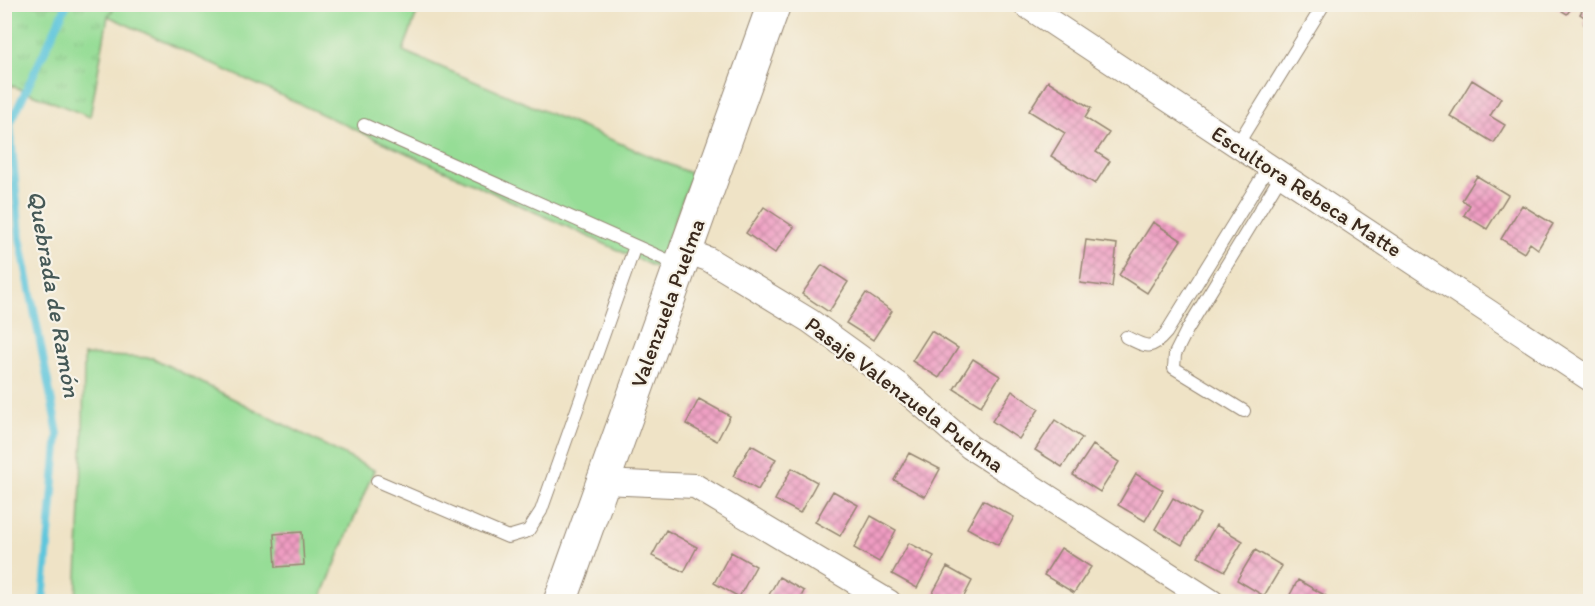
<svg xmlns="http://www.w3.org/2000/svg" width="1595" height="606" font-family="Itim,sans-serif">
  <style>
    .grass { fill: url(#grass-tufts); stroke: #68845a; stroke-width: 1.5 }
    .pitch { fill: #96dd96; stroke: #68845a; stroke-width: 1.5 }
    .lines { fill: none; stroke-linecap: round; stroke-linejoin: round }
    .stream { stroke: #5fc6dc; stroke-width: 8 }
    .building { fill: url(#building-cross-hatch) }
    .lane-casing { stroke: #958672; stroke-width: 14 }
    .street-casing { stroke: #958672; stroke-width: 26 }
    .secondary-casing { stroke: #958672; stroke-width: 35 }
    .lane { stroke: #fff; stroke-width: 12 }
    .street { stroke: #fff; stroke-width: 24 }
    .secondary { stroke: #fff; stroke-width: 33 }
    .labels { text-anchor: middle; stroke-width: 4.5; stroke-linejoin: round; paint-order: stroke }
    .street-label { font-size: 22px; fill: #3b2a1e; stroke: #f7f3e8 }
    .water-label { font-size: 24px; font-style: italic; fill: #465957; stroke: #f7f3e8 }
  </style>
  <defs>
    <pattern id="grass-tufts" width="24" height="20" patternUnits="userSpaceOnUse" patternTransform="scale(1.5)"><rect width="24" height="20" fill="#96dd96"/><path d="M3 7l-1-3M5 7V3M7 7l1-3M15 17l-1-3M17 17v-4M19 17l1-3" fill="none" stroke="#82be81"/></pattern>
    <pattern id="building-cross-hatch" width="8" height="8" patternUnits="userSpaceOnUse" patternTransform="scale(1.5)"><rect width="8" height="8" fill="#ef9cc2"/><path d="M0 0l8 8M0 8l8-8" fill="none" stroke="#c37f9d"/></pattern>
  </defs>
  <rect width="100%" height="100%" fill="#f7f3e8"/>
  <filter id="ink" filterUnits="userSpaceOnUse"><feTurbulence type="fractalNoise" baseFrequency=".0167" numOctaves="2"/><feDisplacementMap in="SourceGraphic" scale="12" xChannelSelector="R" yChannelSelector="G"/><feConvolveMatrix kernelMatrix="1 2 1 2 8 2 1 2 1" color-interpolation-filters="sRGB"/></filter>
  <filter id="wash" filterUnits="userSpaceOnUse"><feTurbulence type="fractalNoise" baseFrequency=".008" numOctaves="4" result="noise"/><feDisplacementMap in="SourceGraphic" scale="24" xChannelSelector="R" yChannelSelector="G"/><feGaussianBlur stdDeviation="1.35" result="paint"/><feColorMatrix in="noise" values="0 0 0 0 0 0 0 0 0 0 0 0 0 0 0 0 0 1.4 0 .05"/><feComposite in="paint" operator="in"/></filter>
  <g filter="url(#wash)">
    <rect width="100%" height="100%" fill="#efe3c6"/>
    <path class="grass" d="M4 5H117L108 16 90 117 5 83Z"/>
    <path class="pitch" d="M117 4 420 5 403 51 692 174 657 268 108 16Z
      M84 355 153 358 374 470 320 601 76 602 83 434Z"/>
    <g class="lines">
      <path class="stream" d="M43 602 58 434 20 238 10 124 67 4"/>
    </g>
    <g id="blocks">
      <path class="building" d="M1551 4H1577L1575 8 1572 7 1567 14Z
        M1586 4H1590V28L1584 24 1587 19 1580 14Z
        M1472 80 1501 98 1490 116 1505 125 1494 143 1450 116Z
        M1048 81 1091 108 1085 118 1109 133 1096 152 1110 161 1095 184 1051 156 1065 133 1029 111Z
        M1477 176 1508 195 1487 229 1464 215 1470 205 1462 200Z
        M1522 205 1553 224 1538 249 1530 243 1524 253 1501 239Z
        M764 207 794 227 775 253 746 233Z
        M1153 222 1181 240 1147 293 1119 275Z
        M1086 240 1117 244 1112 287 1080 283Z
        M822 265 848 282 829 312 802 294Z
        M866 293 892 311 873 340 846 323Z
        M931 331 958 348 939 378 912 361Z
        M973 359 1000 376 981 406 954 389Z
        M1012 391 1039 409 1019 439 992 421Z
        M699 399 730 416 717 441 686 424Z
        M1055 420 1082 438 1062 467 1035 450Z
        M751 445 776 459 758 490 733 476Z
        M1093 445 1119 462 1100 492 1073 475Z
        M909 453 940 469 925 497 894 480Z
        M792 468 817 482 800 513 775 500Z
        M1136 474 1163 490 1145 521 1118 505Z
        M833 491 858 505 840 536 815 522Z
        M1173 498 1200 514 1182 545 1155 529Z
        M983 500 1014 517 998 545 967 528Z
        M871 516 896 530 879 562 854 548Z
        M1216 525 1243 541 1225 571 1198 556Z
        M666 530 697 547 684 572 652 556Z
        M302 532 304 565 276 567 274 534Z
        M909 543 934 556 917 588 892 574Z
        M1061 548 1091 567 1074 593 1044 575Z
        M1255 550 1282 566 1264 596 1237 580Z
        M731 552 756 566 739 597 714 583Z
        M947 567 972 581 961 602H936L930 598Z
        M779 577 804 591 798 602H765Z
        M1298 580 1326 596 1322 602H1286Z"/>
    </g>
  </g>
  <g filter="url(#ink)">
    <use href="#blocks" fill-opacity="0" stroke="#958672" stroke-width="1.5"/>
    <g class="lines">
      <defs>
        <path id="lane" d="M364 125 678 265
          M1237 145 1324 4
          M1126 337C1145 346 1150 352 1166 333L1269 166
          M1244 411 1174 368 1175 354 1187 330 1282 174
          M377 481 508 537 528 531 541 511 635 246"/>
        <path id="street" d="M1024 4 1590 379
          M685 251 708 259 810 321 900 386 970 447 1212 602
          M603 482 695 486 889 602"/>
        <path id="secondary" d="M560 602 774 4"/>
      </defs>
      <use href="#lane" class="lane-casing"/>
      <use href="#street" class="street-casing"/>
      <use href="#secondary" class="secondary-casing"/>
      <use href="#lane" class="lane"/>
      <use href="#street" class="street"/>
      <use href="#secondary" class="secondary"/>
    </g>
  </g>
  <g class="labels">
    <g class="street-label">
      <text transform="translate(1307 191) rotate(33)" y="8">Escultora Rebeca Matte</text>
      <text transform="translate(667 303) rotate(-70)" y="8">Valenzuela Puelma</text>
      <text transform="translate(905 394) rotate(37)" y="8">Pasaje Valenzuela Puelma</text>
    </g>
    <g class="water-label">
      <text transform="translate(54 294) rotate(80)" y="8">Quebrada de Ramón</text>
    </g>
  </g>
  <rect width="1595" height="606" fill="none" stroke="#f7f3e8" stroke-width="24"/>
</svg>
